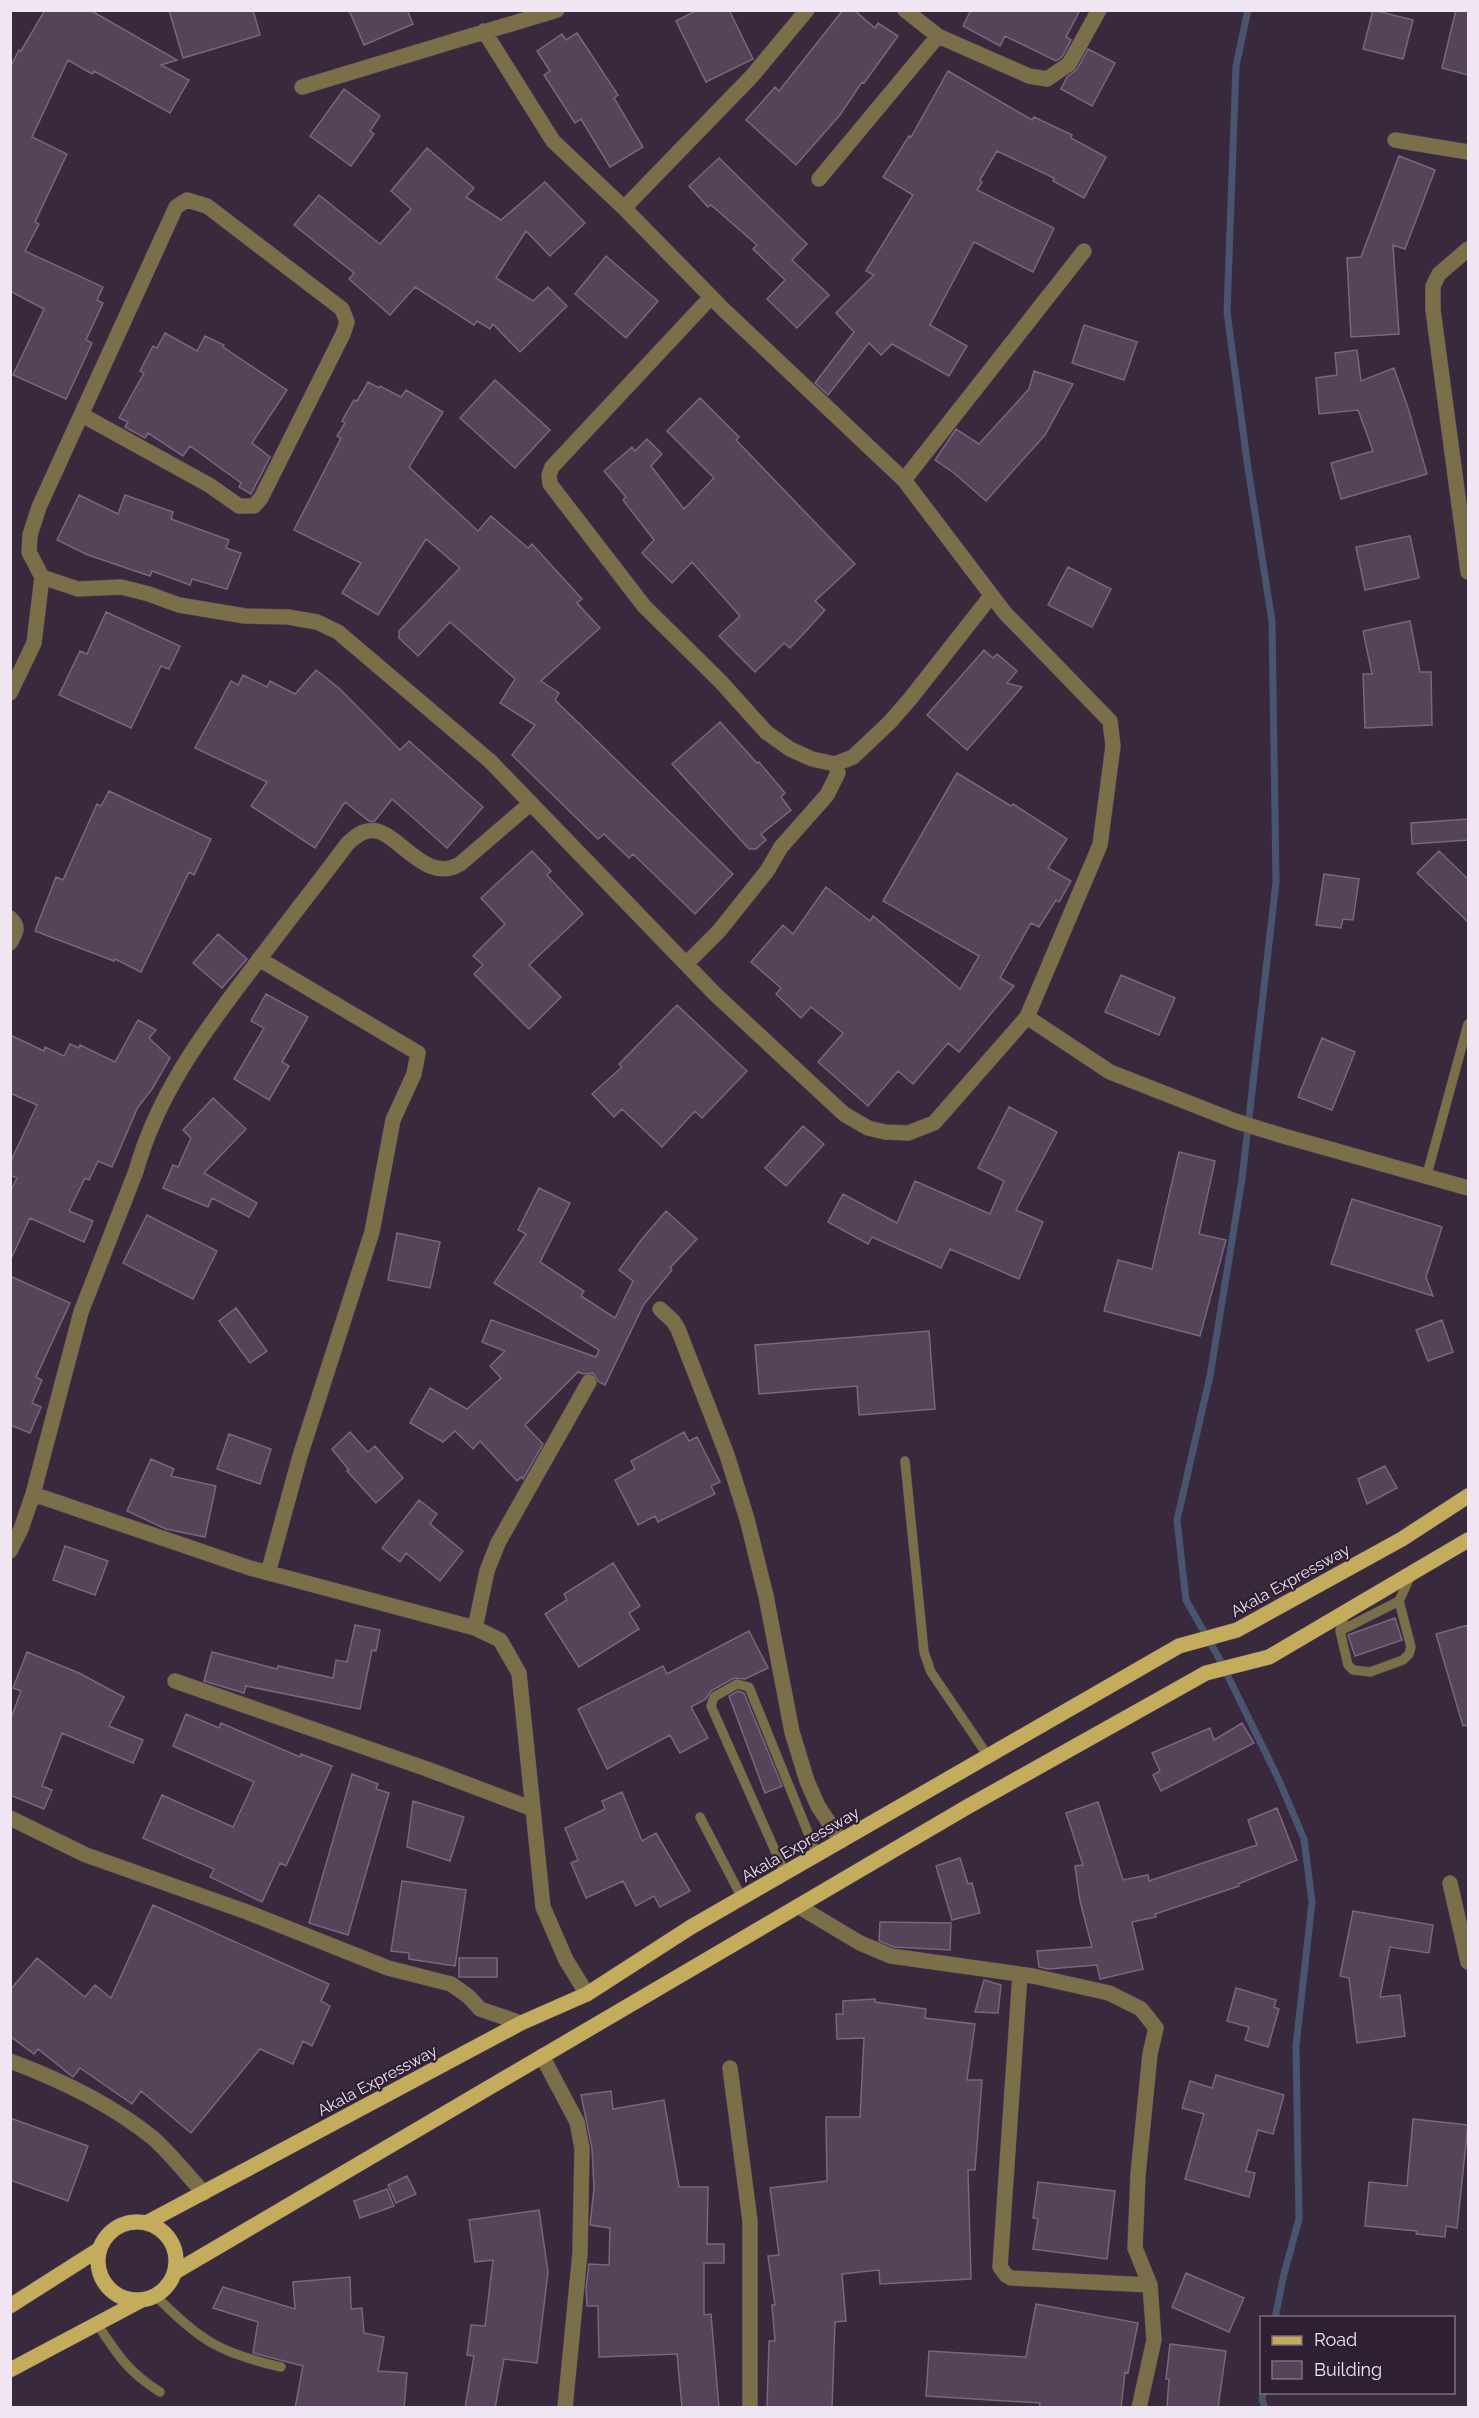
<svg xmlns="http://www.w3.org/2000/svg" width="1479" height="2418" font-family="Raleway,sans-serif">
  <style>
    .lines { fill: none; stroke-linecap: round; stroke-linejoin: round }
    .stream { stroke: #485470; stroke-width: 7 }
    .building { fill: #554359; stroke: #79667d; stroke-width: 1.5 }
    .service-casing { stroke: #56475a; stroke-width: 10 }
    .minor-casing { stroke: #56475a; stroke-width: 16 }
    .primary-casing { stroke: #56475a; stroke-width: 16 }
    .service { stroke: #7a6f49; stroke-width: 9 }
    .minor { stroke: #7a6f49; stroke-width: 15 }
    .primary { stroke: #c3ac5c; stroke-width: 15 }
    .labels { text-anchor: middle; stroke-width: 4.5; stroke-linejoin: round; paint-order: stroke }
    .street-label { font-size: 16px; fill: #f0e5f2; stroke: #2f1f33 }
  </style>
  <rect width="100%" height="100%" fill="#39293d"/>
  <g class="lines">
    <path class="stream" d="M1248 10 1236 66 1227 312 1248 468 1272 621 1276 882 1242 1179 1210 1376 1177 1520 1186 1600 1220 1660 1278 1778 1304 1839 1312 1902 1296 2046 1299 2219 1284 2274 1275 2318
      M1263 2392 1262 2399 1265 2408"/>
  </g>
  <path class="building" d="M45 10H90L177 60 161 65 189 80 170 113 94 71 92 74 68 60 32 137 67 154 35 222 39 224 25 251 103 287 97 300 103 303 86 340 92 343 66 399 13 375 44 309 10 291V68L19 50 21 51Z
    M169 10H253L260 35 183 58Z
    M349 10H407L413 24 364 45Z
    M697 10H729L753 59 706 82 676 21Z
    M843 10H854L875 28 878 23 898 36 864 83 862 82 840 115 796 165 746 120 775 87 779 91Z
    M971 10H1080L1066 37 1071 40 1062 57 1056 61 1005 36 1000 46 963 26Z
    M1373 10 1413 20 1403 59 1363 49Z
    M1456 10H1468V75L1442 68Z
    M577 33 618 95 614 98 643 147 610 167 581 119 575 123 544 75 550 71 537 51 562 34 566 40Z
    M1088 49 1115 63 1092 106 1061 89 1067 77 1077 69Z
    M948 71 1032 120 1034 117 1072 135 1071 138 1106 157 1084 198 1053 181 1054 178 997 151 980 180 982 182 977 190 1054 228 1033 272 974 242 930 325 967 346 949 376 892 344 881 355 869 343 828 395 815 383 854 332 836 313 874 275 866 271 913 195 883 177 909 136 911 137Z
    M344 89 380 116 370 131 374 134 351 166 310 136Z
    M427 148 474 188 466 197 501 220 545 182 585 223 550 256 526 231 496 278 533 301 548 287 567 306 520 352 493 324 490 329 477 321 474 325 415 287 390 315 349 279 354 273 294 225 319 195 380 244 411 209 391 191Z
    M1399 156 1435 170 1405 249 1393 245 1399 334 1351 337 1347 258 1361 257Z
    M719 158 807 244 792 260 829 295 797 328 767 299 785 280 753 249 757 245 711 205 708 207 689 186Z
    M606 256 658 301 626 338 575 294Z
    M1084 325 1137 342 1124 380 1072 363Z
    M165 333 197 351 205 336 224 345 223 347 287 390 252 443 270 457 251 494 239 487 241 483 190 446 183 456 148 433 145 438 125 427 128 422 119 418 144 373 140 371 153 346 157 348Z
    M1357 350 1361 381 1394 368 1409 411 1427 474 1341 499 1331 463 1373 451 1358 410 1319 414 1316 378 1337 375 1335 353Z
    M1034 371 1073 384 1045 435 986 501 954 473 935 460 956 429 979 444 1029 389Z
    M495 380 550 430 515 468 460 418Z
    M368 382 379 388 380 386 401 397 406 390 443 412 409 467 478 531 491 516 528 548 532 544 582 599 577 603 600 628 541 681 559 693 555 700 733 874 695 914 633 854 629 858 604 834 598 839 512 755 535 725 500 703 515 679 450 622 418 656 399 638V631L460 568 426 539 378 615 342 593 361 563 294 530 341 438 337 436 345 423 342 421 354 400 357 401Z
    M700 398 739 437 736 440 855 564 815 601 825 610 808 629 790 648 784 643 755 672 719 636 740 616 692 562 672 583 642 553 654 540 623 500 626 497 604 471 632 447 635 451 647 439 662 454 651 466 684 509 714 478 667 431Z
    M79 495 118 514 125 495 173 512 171 519 229 540 226 548 241 553 227 589 192 579 190 585 152 571 150 576 88 555 57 540Z
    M1410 536 1419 578 1365 590 1356 547Z
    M1068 567 1111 589 1092 627 1048 605Z
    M106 612 180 646 169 669 161 666 131 728 59 695 80 651 87 654Z
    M1410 621 1420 672H1431L1432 725 1365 728 1363 674H1372L1363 631Z
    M984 650 993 658 997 654 1017 671 1007 683 1022 687 967 750 927 715Z
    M316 670 340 689 400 750 409 741 483 807 447 848 392 799 374 822 369 821 345 802 315 848 251 806 267 782 195 748 231 681 238 685 243 675 267 687 270 681 295 694Z
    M720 722 757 763 759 762 785 793 781 797 791 810 761 834 766 840 756 849H749L672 764Z
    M957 773 1011 806 1013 804 1067 839 1048 868 1071 881 1059 902 1056 900 1039 927 1031 923 1000 978 1014 986 959 1052 948 1043 913 1084 898 1071 868 1106 818 1062 843 1033 811 1007 801 1018 776 994 781 988 751 962 783 925 793 934 826 887 870 921 873 916 960 989 979 956 883 901Z
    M109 791 211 839 194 875 189 872 141 972 115 959 114 961 35 931 56 877 63 880 97 804 101 806Z
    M1468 819V840L1412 844 1411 823Z
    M532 851 551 871 547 875 583 914 529 965 561 997 529 1029 474 974 483 965 473 956 505 924 481 898Z
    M1439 851 1468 879V922L1417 873Z
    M1324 874 1359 879 1353 920 1343 919 1341 928 1316 925Z
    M218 934 247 959 222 988 193 963Z
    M1121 975 1175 998 1159 1035 1105 1012Z
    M266 994 308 1017 282 1062 289 1066 269 1100 234 1079 264 1028 251 1021Z
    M677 1005 747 1071 702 1118 695 1111 662 1147 622 1109 614 1117 592 1094 622 1067 619 1064Z
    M138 1020 156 1030 149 1038 170 1058 152 1089 138 1107 112 1167 98 1161 89 1180 85 1178 69 1211 93 1221 84 1242 30 1218 10 1261V1192L17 1178 10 1175V1163L37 1105 10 1093V1035L44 1051 45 1047 64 1056 70 1044 79 1048 80 1045 115 1062Z
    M1322 1038 1355 1052 1332 1110 1298 1097Z
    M213 1098 246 1129 204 1173 257 1203 249 1217 212 1198 208 1207 163 1188 173 1165 178 1167 191 1138 183 1130Z
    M1009 1107 1057 1132 1016 1210 1043 1222 1019 1279 950 1249 941 1268 872 1237 868 1244 828 1222 843 1194 897 1223 915 1181 990 1214 1004 1181 978 1168Z
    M803 1126 824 1144 786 1186 765 1168Z
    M1179 1152 1215 1161 1199 1234 1226 1240 1200 1336 1104 1311 1118 1260 1152 1269Z
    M539 1188 570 1203 540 1262 584 1291 581 1296 615 1318 633 1281 619 1270 642 1239 666 1211 697 1239 670 1268 672 1270 644 1304 605 1385 599 1382 593 1373 583 1374 578 1372 525 1425 543 1444 523 1479 521 1477 517 1481 480 1441 473 1449 455 1431 443 1442 410 1423 430 1388 467 1409 501 1378 490 1366 505 1351 482 1342 491 1320 596 1357 599 1350 494 1283 526 1234 518 1230Z
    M1352 1199 1442 1227 1426 1277 1433 1296 1331 1264Z
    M147 1215 217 1251 193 1299 123 1263Z
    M397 1233 440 1242 430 1288 388 1280Z
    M10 1276 70 1303 36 1377 42 1380 32 1403 41 1407 30 1433 10 1425Z
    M236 1308 267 1351 250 1363 219 1321Z
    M1442 1320 1453 1352 1428 1361 1416 1330Z
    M929 1331 935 1409 859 1415 857 1386 759 1394 755 1345Z
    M350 1432 368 1452 375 1446 403 1478 376 1503 347 1471 349 1470 332 1449Z
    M684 1432 689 1441 697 1437 720 1482 711 1486 715 1494 658 1522 655 1516 638 1525 615 1480 635 1469 631 1461Z
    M229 1434 271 1449 260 1484 217 1469Z
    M151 1459 174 1469 171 1476 216 1486 205 1537 166 1529 127 1511Z
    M1385 1466 1397 1488 1367 1504 1358 1479Z
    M419 1500 437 1514 430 1524 463 1551 440 1581 406 1553 400 1562 382 1548Z
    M65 1546 108 1561 95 1595 53 1580Z
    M613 1563 640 1606 629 1613 639 1629 579 1667 545 1614 567 1600 564 1594Z
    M1395 1618 1402 1640 1355 1656 1348 1635Z
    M355 1625 380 1630 376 1651 372 1650 360 1709 246 1686 244 1693 204 1681 212 1652 277 1669 278 1666 333 1678 336 1660 347 1662Z
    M1468 1625V1725L1463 1726 1436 1634Z
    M749 1631 768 1668 745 1679 734 1678 711 1691 706 1699 691 1707 708 1738 680 1753 670 1735 607 1769 578 1709 663 1666 667 1674Z
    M27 1652 79 1673 124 1697 109 1726 143 1740 133 1763 62 1733 42 1786 52 1790 44 1809 10 1795V1721L21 1691 13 1688Z
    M738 1691 744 1693 782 1786 765 1793 729 1696Z
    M186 1714 219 1728 221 1723 300 1757 301 1754 332 1766 286 1866 280 1863 262 1902 210 1877 214 1869 143 1838 162 1795 233 1827 254 1782 173 1746Z
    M1242 1723 1254 1743 1161 1791 1153 1775 1160 1771 1152 1753 1210 1728 1214 1740Z
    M352 1774 378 1784 376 1789 389 1793 348 1935 309 1923Z
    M622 1792 642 1841 656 1833 690 1891 660 1907 654 1896 636 1906 623 1881 586 1898 571 1863 578 1860 565 1828 605 1809 602 1801Z
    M413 1801 464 1817 450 1861 407 1847Z
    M1098 1802 1123 1880 1148 1875 1149 1881 1257 1845 1248 1820 1277 1808 1297 1860 1238 1884 1239 1886 1155 1914 1156 1917 1132 1922 1143 1969 1100 1979 1097 1965 1048 1969 1039 1967 1037 1951 1092 1947 1080 1901 1075 1866 1083 1865 1066 1813Z
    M960 1858 968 1884 972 1883 980 1913 952 1920 936 1866Z
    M402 1881 466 1890 455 1966 409 1959V1953L391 1951Z
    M153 1905 329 1984 321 2001 330 2006 312 2046 303 2041 293 2064 260 2049 191 2133 141 2091 132 2104 80 2068 73 2077 38 2049 34 2054 10 2036V1990L37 1958 85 1997 95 1985 111 1998Z
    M1353 1911 1433 1925 1429 1953 1390 1947 1380 1997 1400 1995 1405 2036 1357 2043 1349 1978 1340 1976Z
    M880 1922 951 1923 950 1950 894 1947 879 1941Z
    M459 1958H497V1977H459Z
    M984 1980 1001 1985 998 2013 975 2012Z
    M1236 1988 1276 2000 1274 2007 1279 2009 1268 2047 1245 2040 1249 2027 1227 2021Z
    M875 1999V2002L926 2009 925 2018 975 2024 967 2080H982L975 2170H968L971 2279 880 2284 879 2270 842 2274 846 2321 835 2322 832 2408H767L769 2341H775L772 2305H775L768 2256 779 2255 770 2188 827 2181 826 2117H860L864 2038 837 2039 836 2014H843V2001Z
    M1216 2075 1284 2095 1273 2134 1258 2130 1246 2171 1255 2173 1249 2197 1185 2179 1204 2114 1182 2108 1190 2081 1212 2088Z
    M611 2091 613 2109 664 2100 679 2187H708L707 2244H724V2263H704V2315L711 2314 719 2408H682L677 2354 599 2357 598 2306H587L586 2288 589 2264 609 2265 610 2228 590 2225 594 2188 592 2148 581 2095Z
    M10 2118 88 2146 68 2201 10 2180Z
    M1413 2119 1468 2125 1457 2228 1446 2226 1445 2237 1416 2234 1417 2231 1365 2226 1369 2182 1407 2186Z
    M407 2176 416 2194 396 2203 388 2185Z
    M1038 2182 1115 2191 1107 2259 1033 2249 1038 2219 1033 2218Z
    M387 2189 394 2206 360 2218 354 2201Z
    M539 2210 548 2272 537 2363 504 2359 495 2408H465L474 2356 467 2355 471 2325 485 2326 493 2260 475 2262 469 2220Z
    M1186 2273 1244 2298 1229 2332 1172 2307Z
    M350 2277 351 2309 362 2308 364 2333 384 2337 378 2371 407 2373 404 2408H295L303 2366 253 2353 258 2322 213 2308 223 2287 295 2309 293 2282Z
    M1036 2304 1138 2323 1128 2373 1125 2372 1121 2408H1039L1040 2403 926 2396 929 2351 1026 2357Z
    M1170 2344 1226 2351 1218 2408H1167L1169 2379H1166Z"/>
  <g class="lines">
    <defs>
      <path id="service" d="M1426 1178 1468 1024
        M905 1461 924 1652 931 1672 988 1756
        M1345 1613 1340 1631 1348 1665 1353 1670 1370 1672 1403 1660 1409 1654 1411 1647 1399 1601 1411 1575
        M1340 1631 1399 1601
        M700 1817 742 1898
        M785 1873 711 1706 714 1697 737 1684 749 1687 817 1855
        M156 2296C200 2341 220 2353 281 2367
        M97 2324C118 2355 127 2371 160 2392"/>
      <path id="minor" d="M905 10 938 36 1029 76 1047 79 1069 64 1099 10
        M302 87 557 10
        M1395 140 1468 152
        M819 179 938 36
        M624 208 752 76 807 10
        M1468 249 1439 274 1433 286V310L1468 572
        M711 297 552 467 549 475 550 484 644 606 721 682 766 732 790 749 812 759 835 764 853 757 890 722 910 699 991 596
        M82 415 209 485 239 506H254L261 498 343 334 347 322 342 309 207 206 187 200 176 207 39 507 30 535 29 552 42 577 78 589 121 587 149 594 179 605 245 616 288 617 317 622 338 632 490 761 715 994 844 1114 868 1128 885 1132 908 1133 934 1123 1027 1017 1100 845 1113 746 1110 721 1005 613 904 480 723 309 624 208 553 141 484 31
        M904 480 1084 251
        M10 693 34 643 42 577
        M531 803 460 864C422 886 396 825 368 831 360 832 354 838 348 843 315 887 281 930 248 974 202 1034 157 1096 136 1171L81 1312 33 1494 250 1568 475 1628 500 1640 519 1673 543 1907 566 1960 587 1994
        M10 918C20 927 16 932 10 943
        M259 959 418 1053 414 1074 393 1120 372 1232 300 1456 268 1573
        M687 963 719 931 767 871 781 847 827 795 838 773 835 764
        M1027 1017 1110 1072 1235 1121 1280 1135 1468 1188
        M660 1309 673 1321 678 1329 727 1455 747 1519 766 1596 792 1732 807 1781 818 1806 841 1841
        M10 1551 21 1529 33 1494
        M475 1628 487 1571 498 1543 589 1382
        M175 1681 427 1769 533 1809
        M10 1818 86 1855 247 1912 388 1968 451 1984 468 1996 480 2009 521 2023
        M1450 1883 1468 1962
        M798 1906 860 1943 891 1956 1033 1976 1109 1993 1141 2009 1156 2028 1150 2054 1138 2175 1135 2248 1150 2285 1154 2340 1139 2408
        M1020 1974 1000 2267 1006 2275 1011 2278 1150 2285
        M542 2056 577 2122 582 2148 580 2253 565 2408
        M10 2061C61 2080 111 2104 153 2138 171 2154 187 2175 204 2193
        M730 2068 750 2221V2408"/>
      <path id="primary" d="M98 2261a39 39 0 1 1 78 0a39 39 0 1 1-78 0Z
        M148 2222 521 2023 587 1994 691 1927 1179 1646 1237 1630 1402 1539 1468 1496
        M175 2272 967 1807 1206 1673 1269 1657 1468 1540
        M10 2306 98 2250
        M10 2370 140 2301"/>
    </defs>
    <use href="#service" class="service-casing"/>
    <use href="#minor" class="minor-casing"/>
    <use href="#primary" class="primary-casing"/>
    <use href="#service" class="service"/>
    <use href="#minor" class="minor"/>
    <use href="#primary" class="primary"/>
  </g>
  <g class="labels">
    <g class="street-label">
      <text transform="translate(1290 1580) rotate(-29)" y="6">Akala Expressway</text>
      <text transform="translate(800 1844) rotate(-30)" y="6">Akala Expressway</text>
      <text transform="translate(377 2080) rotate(-28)" y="6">Akala Expressway</text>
    </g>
  </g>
  <rect width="1479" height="2418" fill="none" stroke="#f0e5f2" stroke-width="24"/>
  <rect x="1260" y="2316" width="195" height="78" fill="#2f1f33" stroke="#7c6e7f" stroke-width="1.5"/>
  <rect x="1272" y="2336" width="30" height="9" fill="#c3ac5c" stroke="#7c6e7f" stroke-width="1.5"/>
  <text x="1314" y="2346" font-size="18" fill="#f0e5f2">Road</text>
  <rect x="1272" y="2361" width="30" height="18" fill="#554359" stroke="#7c6e7f" stroke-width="1.5"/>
  <text x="1314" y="2376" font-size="18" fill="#f0e5f2">Building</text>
</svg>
